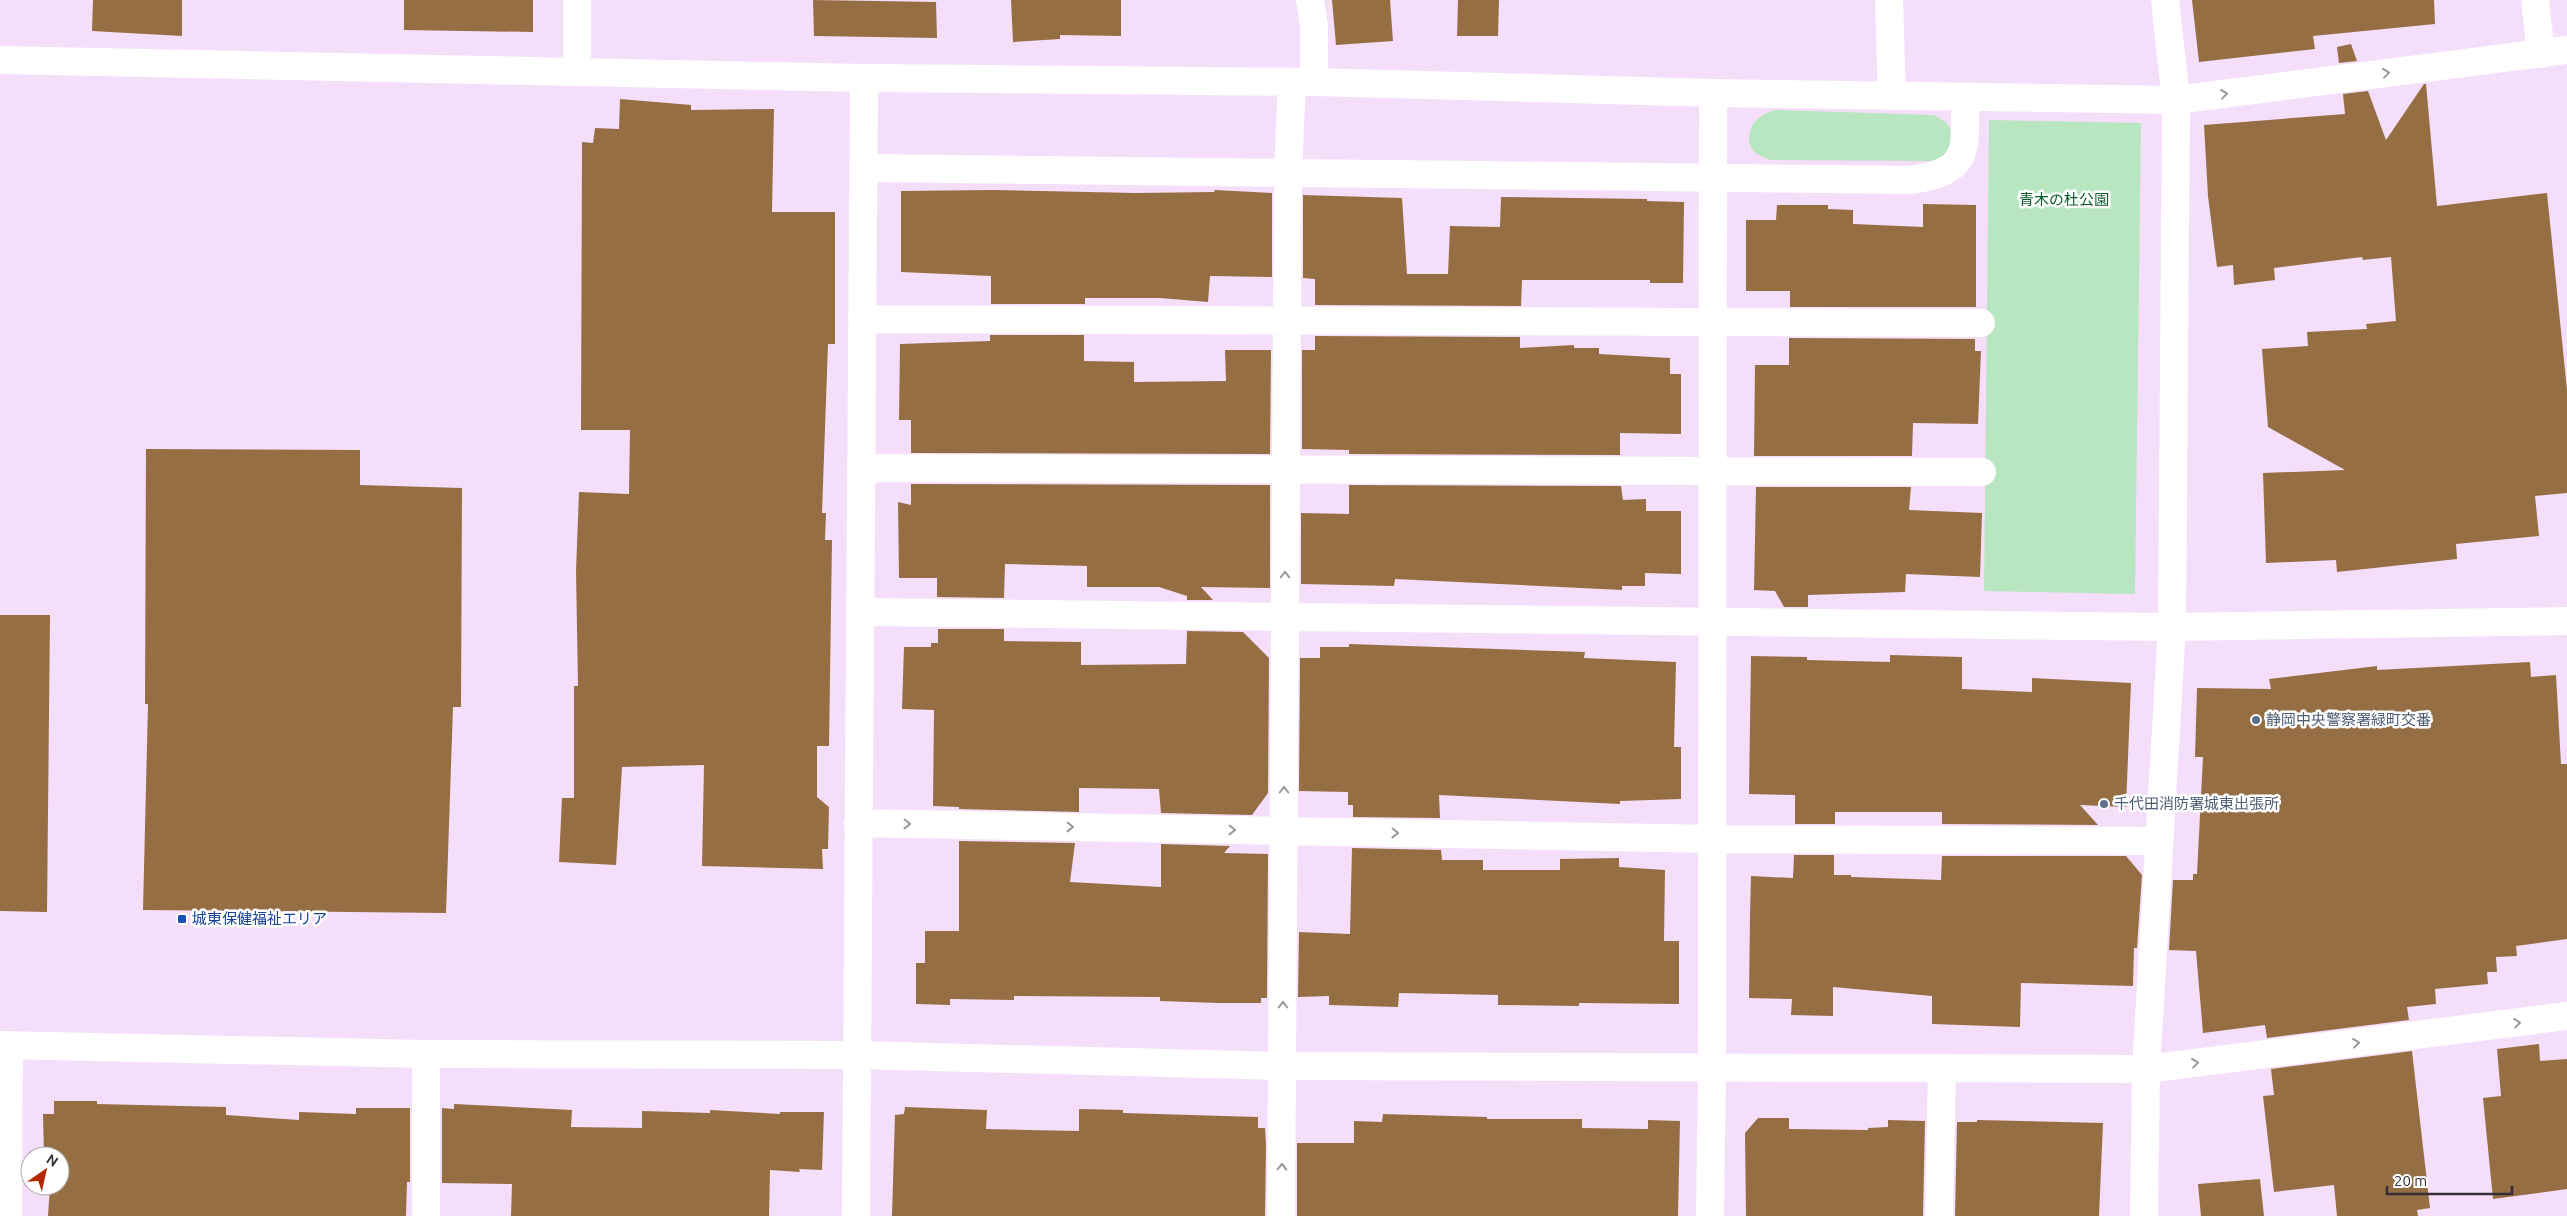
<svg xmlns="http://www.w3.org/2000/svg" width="2567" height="1216" font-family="Ubuntu,'Noto Sans JP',sans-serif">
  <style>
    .green { fill: #b8e6c1 }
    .building { fill: #966e44 }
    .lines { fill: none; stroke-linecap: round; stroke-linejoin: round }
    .minor { stroke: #fff; stroke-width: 28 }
    .tertiary { stroke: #fff; stroke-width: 28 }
    .oneway { stroke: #9b969c }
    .service-dot { fill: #5c6f8a; stroke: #fff; stroke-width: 2 }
    .transit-dot { fill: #1a4fb4; stroke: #fff; stroke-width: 2 }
    .labels { text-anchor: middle; stroke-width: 5; stroke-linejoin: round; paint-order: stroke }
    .park-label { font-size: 15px; fill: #0a5b2b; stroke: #fff }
    .service-label { font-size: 15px; fill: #4e5e75; stroke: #fff; text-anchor: start }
    .transit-label { font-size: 15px; fill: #164399; stroke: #fff; text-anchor: start }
  </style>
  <rect width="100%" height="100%" fill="#f5def9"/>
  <path class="green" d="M1775 110 1934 115 1947 123 1954 137 1949 149 1939 161 1770 160C1766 158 1760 156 1756 153 1751 150 1750 145 1749 140 1749 122 1760 115 1775 110Z
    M1989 120 2141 123 2135 594 1984 591Z"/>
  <path class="building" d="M93 0H182V36L92 31Z
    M404 0H533V32L404 30Z
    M813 0 936 2 937 38 814 36Z
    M1011 0H1121V36L1060 35V39L1013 42Z
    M1332 0H1390L1393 41 1336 45Z
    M1458 0H1499L1498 36H1457Z
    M2192 0H2434L2435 24 2313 36 2315 49 2199 62Z
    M2351 44 2357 61 2339 63 2337 47Z
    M2424 84H2426L2437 206 2547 193 2567 390V493L2535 496 2539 536 2456 544 2457 559 2337 572 2336 560 2266 563 2263 473 2345 470 2268 427 2262 349 2308 346 2307 332 2367 329 2366 324 2396 321 2391 257 2363 260 2362 257 2274 268 2275 280 2234 285 2233 265 2217 267 2208 196 2204 125 2345 114 2343 94 2368 91 2386 140Z
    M620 99 691 105V110L774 109 772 212H835V344H828L822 513H826L825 540H832L829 746H817V797L829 807 828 849H822L823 869 702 866 704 765 622 767 616 865 559 862 562 798H574V686H578L576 571 579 492 629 494 630 430H581L582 142 593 143 595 128 619 129Z
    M993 190 1136 193 1214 192 1215 190 1272 193V277L1210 276 1208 302 1160 298H1085V304H991V276L901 272V191Z
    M1303 195 1402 198 1407 274H1448L1450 226 1500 227 1501 197 1647 199V201L1684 202 1683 283H1650V280H1522L1521 306 1315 305V279L1303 278Z
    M1923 204 1976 205V307H1790V291H1746V220H1776L1777 205H1828V209L1853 210V224L1923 227Z
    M990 335H1084V361L1134 362V382L1226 381 1225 350H1271L1270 454 911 453V420H899L900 344 990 341Z
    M1315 336 1520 337V348L1574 345V348H1599V354L1670 358V374H1681V434L1620 433V455L1349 454V450L1302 449V350H1315Z
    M1789 338 1975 339V351H1981L1978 424 1913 423 1912 456H1754L1755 365H1789Z
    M146 449 360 450V485L462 488 461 707H453L446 913 143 910 148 704H145Z
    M911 484 1270 485V588L1201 587 1213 600H1187V596L1159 587H1087V566L1005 564 1004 598 937 597V578H899L898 502 911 505Z
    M1349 485 1621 486 1623 500 1646 499V511H1681V574L1645 573V586H1622V590L1395 579 1394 586 1301 584V513L1349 514Z
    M1756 487H1911L1909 510 1982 513 1980 577 1906 574 1905 592 1808 595V607H1784L1775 591 1754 590Z
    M0 615H50L47 912 0 911Z
    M938 629H1004V641L1081 642V665L1186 664 1187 631 1243 632 1269 658 1268 793 1252 815 1161 813 1159 789 1079 788V812L959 809V807L933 806 934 710 902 709 904 647H931V643H938Z
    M1349 644 1585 652 1584 658 1676 662 1674 747H1681V799L1620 801V804L1439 795 1440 818 1353 817V805H1348V792L1299 791 1300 658H1320V647H1349Z
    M1890 655 1962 657V689L2032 692V678L2131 683 2126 807 2080 805 2098 825 1942 824V812H1835V824H1795V795L1749 794 1751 656 1807 657V660L1890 662Z
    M2530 662 2531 677 2556 675 2561 764H2567V939L2516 946 2517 956 2496 957 2497 972H2487L2488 984 2435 989 2436 1004 2407 1007 2409 1020 2267 1038 2265 1025 2203 1033 2196 951 2169 950 2173 880H2193V874H2197L2203 757H2195L2197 688 2271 689 2269 679 2377 666V670Z
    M959 841 1075 843 1070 882 1161 887V844L1230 846 1224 853 1268 854 1267 998H1261V1003H1219L1160 1001V997L1014 996V1000L950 999V1005L916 1004V963H925V931H959Z
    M1352 848 1441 850 1442 860H1483V870H1560V859L1619 858V867L1665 870 1664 941H1679V1004L1579 1003V1006L1498 1005V995L1399 993 1398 1007 1329 1005V996L1298 997 1299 932 1350 934Z
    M1794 855H1834V875H1851V877L1941 880 1942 856H2126L2142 875 2137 948H2134L2133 986 2021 983 2020 1027 1932 1024V996L1833 987V1016L1791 1015 1792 999 1749 998 1750 915 1751 876 1793 878Z
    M2539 1044 2540 1061 2567 1059V1189L2493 1199 2483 1098 2501 1096 2497 1049Z
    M2412 1051 2430 1208 2417 1210 2418 1216H2337L2334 1185 2274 1192 2263 1096 2274 1095 2271 1069Z
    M54 1101H97V1104L226 1107V1115L299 1120V1112L356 1114V1108H410V1182H407L406 1216H48L50 1186H60V1156H44L43 1114H54Z
    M454 1104 572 1110 571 1127 642 1128V1111L710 1113V1110L780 1114V1112H824L822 1170 799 1169 800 1172 770 1170 769 1216H511L512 1184 442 1183V1108L454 1109Z
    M905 1107 987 1110 986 1129 1079 1131V1109L1123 1110V1113L1258 1117V1128H1265L1266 1144 1265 1216H892L895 1115 904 1114Z
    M1383 1114 1487 1117V1119H1582V1128L1648 1129V1120L1680 1121 1678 1216H1297V1143H1354V1121L1382 1122Z
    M1758 1118H1789V1129L1868 1130V1128L1888 1127V1120L1925 1121 1923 1216H1746L1745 1133Z
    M1977 1120 2103 1123 2099 1216H1955L1957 1122H1977Z
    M2260 1179 2264 1216H2201L2198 1184Z"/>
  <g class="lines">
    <path class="minor" d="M1310 0 1314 26V82
      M1889 0 1892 96
      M2535 0 2541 54
      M0 60 864 78 1314 82 1713 93 2176 100 2567 50
      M577 71V0
      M863 168 1911 180C1971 171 1965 151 1965 98
      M862 319 1981 323
      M861 468 1982 472
      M860 612 2172 627 2567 621
      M858 823 1713 839 2159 841
      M426 1054V1216
      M2146 1069 2567 1016
      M8 1216 9 1045
      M856 1216 864 78
      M1281 1216 1288 171 1292 82
      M1710 1216 1712 1069 1713 93
      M1939 1216 1942 1068
      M2144 1216 2146 1069 2172 627 2176 100 2165 0"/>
    <path class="tertiary" d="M0 1045 426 1054 858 1055 1283 1066 2146 1069"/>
  </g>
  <defs><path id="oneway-chevron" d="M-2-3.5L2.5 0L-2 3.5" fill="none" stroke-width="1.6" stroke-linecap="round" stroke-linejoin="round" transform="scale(1.25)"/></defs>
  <g class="oneway">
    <use href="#oneway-chevron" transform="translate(2386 73) rotate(-7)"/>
    <use href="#oneway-chevron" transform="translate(2224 94) rotate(-7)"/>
    <use href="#oneway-chevron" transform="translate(1285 575) rotate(-90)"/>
    <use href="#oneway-chevron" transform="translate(1284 790) rotate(-90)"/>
    <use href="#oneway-chevron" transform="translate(907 824) rotate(1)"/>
    <use href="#oneway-chevron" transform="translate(1070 827) rotate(1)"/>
    <use href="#oneway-chevron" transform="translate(1232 830) rotate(1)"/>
    <use href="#oneway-chevron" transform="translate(1395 833) rotate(1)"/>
    <use href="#oneway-chevron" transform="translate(1283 1005) rotate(-90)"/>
    <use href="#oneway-chevron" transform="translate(2517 1023) rotate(-7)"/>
    <use href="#oneway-chevron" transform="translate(2356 1043) rotate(-7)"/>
    <use href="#oneway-chevron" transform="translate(2195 1063) rotate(-7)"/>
    <use href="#oneway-chevron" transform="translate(1282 1167) rotate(-89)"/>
  </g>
  <g class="service-dot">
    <circle cx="2256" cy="720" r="5"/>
    <circle cx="2104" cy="804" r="5"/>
  </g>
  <rect class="transit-dot" x="177" y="914" width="10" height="10" rx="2.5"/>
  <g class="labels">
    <g class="park-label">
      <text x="2064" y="205">青木の杜公園</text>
    </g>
    <g class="service-label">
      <text x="2266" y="725">静岡中央警察署緑町交番</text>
      <text x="2114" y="809">千代田消防署城東出張所</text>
    </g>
    <g class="transit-label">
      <text x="192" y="924">城東保健福祉エリア</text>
    </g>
  </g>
  <g transform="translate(45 1171) rotate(34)"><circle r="24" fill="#ffffff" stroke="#afabaf"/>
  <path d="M0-4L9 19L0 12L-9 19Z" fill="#b32801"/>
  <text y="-8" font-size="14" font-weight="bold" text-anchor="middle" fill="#372e38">N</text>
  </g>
  <path d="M2387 1186v8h125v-8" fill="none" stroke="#372e38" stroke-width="2.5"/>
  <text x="2394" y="1186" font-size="15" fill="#372e38" stroke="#ffffff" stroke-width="4" paint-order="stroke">20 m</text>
</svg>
